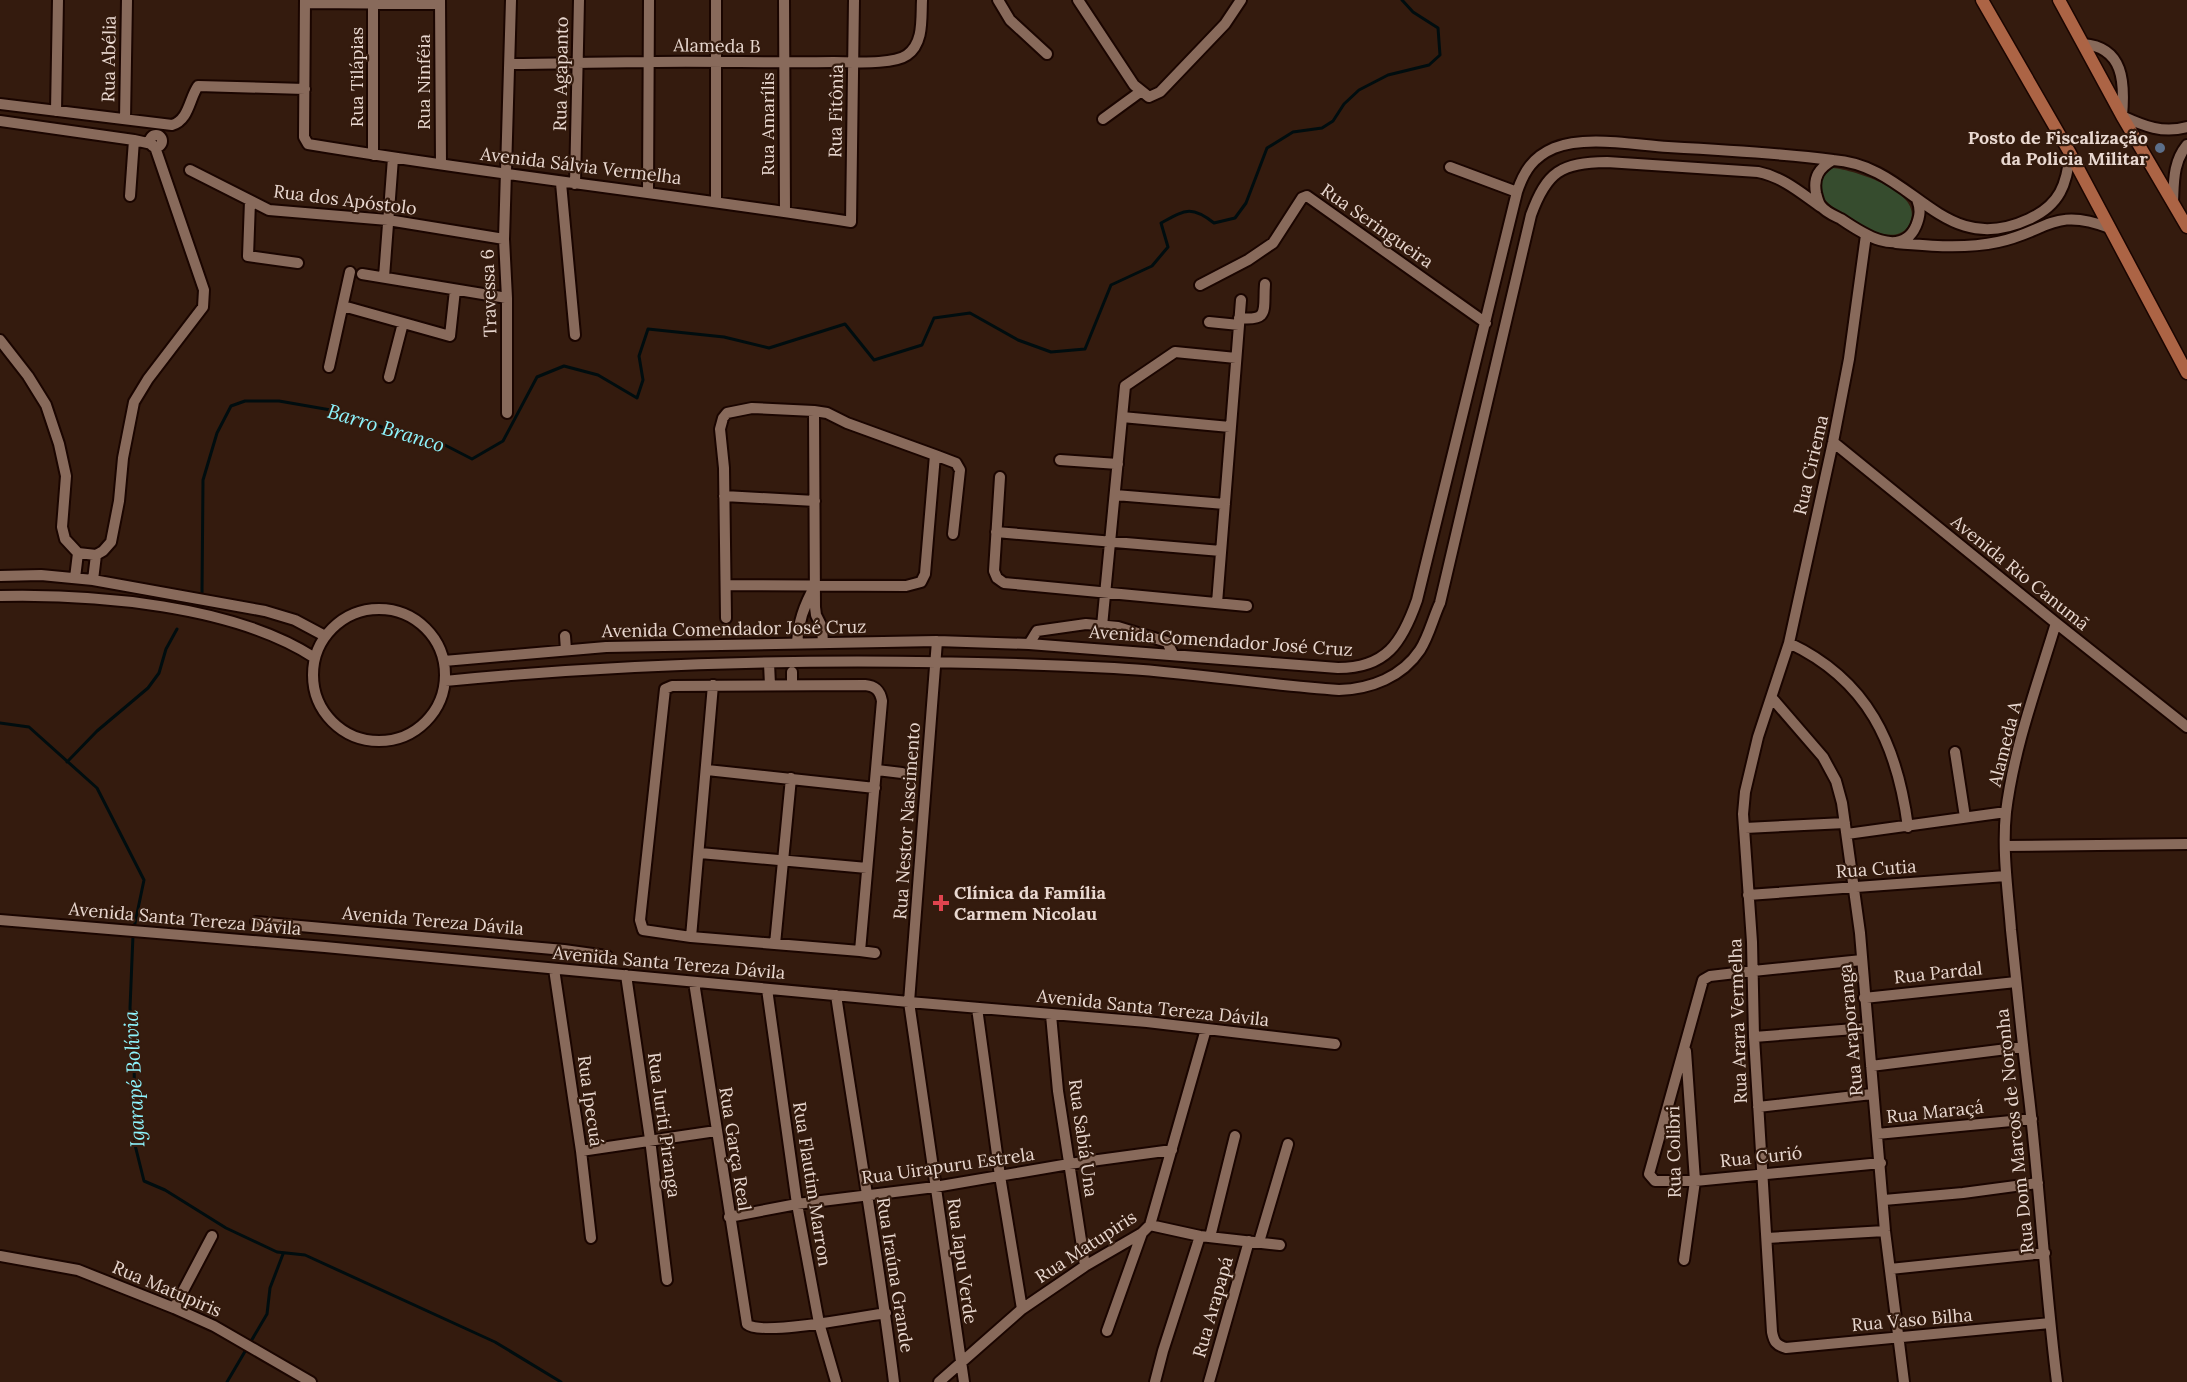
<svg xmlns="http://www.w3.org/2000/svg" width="2187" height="1382" font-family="Lora,serif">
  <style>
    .green { fill: #364c2e }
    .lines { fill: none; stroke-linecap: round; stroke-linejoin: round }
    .stream { stroke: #000d0f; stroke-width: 3 }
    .minor-casing { stroke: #1a0500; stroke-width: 14 }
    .major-casing { stroke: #1a0500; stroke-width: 15 }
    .minor { stroke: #886a5b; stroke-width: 10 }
    .major { stroke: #ac6445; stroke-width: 12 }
    .service-dot { fill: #5c6f8a; stroke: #341b0e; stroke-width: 2 }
    .health-dot { fill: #e0444e; stroke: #341b0e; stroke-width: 2 }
    .labels { text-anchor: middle; stroke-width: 4.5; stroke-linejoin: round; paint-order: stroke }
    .street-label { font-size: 18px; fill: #e9d8d0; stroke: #341b0e }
    .poi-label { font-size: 18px; font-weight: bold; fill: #e9d8d0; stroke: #341b0e; text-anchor: end }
    .water-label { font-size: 20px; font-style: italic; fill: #8ef4fd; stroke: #341b0e }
  </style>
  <rect width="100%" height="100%" fill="#341b0e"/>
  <path class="green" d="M1833 168C1854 170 1925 192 1910 223 1895 256 1834 211 1821 196L1820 176Z"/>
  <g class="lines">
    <path class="stream" d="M202 594 203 480 217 433 231 406 245 401H279L348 413 403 436 441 443 472 459 503 441 537 377 564 366 598 375 637 398 643 380 639 356 648 329 724 337 769 348 845 324 874 360 922 345 934 318 970 313 1018 340 1051 352 1085 349 1111 285 1152 266 1168 247 1161 223C1185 210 1191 205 1214 223L1235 218 1246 203 1267 148 1293 132 1322 128 1333 121 1344 104 1359 90 1388 75 1429 65 1440 55 1438 28 1413 12 1402 0
      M0 723 29 727 97 788 144 880 134 928
      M67 762 97 731 148 688 159 673 166 649 177 629
      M133 935 130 1008 134 1055 135 1145 144 1181 165 1190 226 1228 277 1252 305 1255 495 1342 561 1382
      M227 1382 267 1314 270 1288 283 1254"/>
    <defs>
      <path id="minor" d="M305 0 304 137 308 144C488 174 670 194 851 222L854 0
        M440 0 441 164
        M784 0 785 212
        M998 0 1010 20 1047 54
        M1078 0 1134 85 1149 97 1160 92 1225 24 1241 0
        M305 3 440 4
        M2083 44C2124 47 2125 83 2122 116 2144 126 2163 134 2187 127
        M510 64C555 64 601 62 647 62 709 61 772 63 834 62 852 62 893 65 907 55 924 43 921 19 922 0
        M0 104 172 125C189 120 189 99 198 86L305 89
        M56 111 58 0
        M125 119 127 0
        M1103 119 1140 92
        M0 121 134 140 152 144
        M150 141a6 6 0 1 1 12 0a6 6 0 1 1-12 0Z
        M373 155V0
        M1450 167 1517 192
        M190 170 269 210 388 220 504 239
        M561 183 575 335
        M575 184 579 0
        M648 192 649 0
        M130 196 134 140
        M1917 199C1921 210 1920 216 1916 226 1901 260 1860 232 1841 219 1835 216 1825 212 1821 206 1819 204 1817 197 1816 193 1813 177 1819 168 1833 160 1914 165 1941 260 2029 219 2060 205 2067 184 2070 153
        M250 201 248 256 298 263
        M716 201V0
        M2173 202C2174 181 2173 162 2187 145
        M1866 235 1849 359 1833 442 1789 643 1758 737 1745 792 1743 814 1752 942 1754 1037 1772 1332C1774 1342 1776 1345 1786 1348L2050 1323
        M1896 243C1930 246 1965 249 1998 242 2047 232 2053 206 2110 228
        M362 274 507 298
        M384 277 393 158
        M1200 285 1248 260 1273 243 1302 198 1307 196 1486 323
        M343 306 450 336 455 290
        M1239 318C1270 321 1263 311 1265 284
        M1209 322 1239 325
        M0 340 28 376 46 405 59 444 66 476 62 527 65 539 78 553 96 555 103 551 111 542 119 501 123 458 134 402 148 379 203 307 204 290 155 147
        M329 367 350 272
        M389 377 403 323
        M814 411 815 607 816 615 822 627 823 643
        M507 413V298L504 239 511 0
        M1122 417 1230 427
        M1833 442 2056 623 2187 727
        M935 455 956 463 960 470 953 534
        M1060 460 1118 464
        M1000 477 994 571 997 578 1004 583 1247 606
        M1115 495 1225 504
        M724 496 815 501
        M996 532 1221 551
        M0 576 41 575 93 580 265 611 295 620 325 636
        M75 578 78 553
        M93 580 96 555
        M0 596C95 594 234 605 315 658
        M1217 603 1241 300
        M313 675a66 66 0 1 1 132 0a66 66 0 1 1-132 0Z
        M726 618 724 468 720 429 723 418 727 413 752 408 814 411 827 413 847 423 935 455 925 574 921 582 906 586 726 585
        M2056 623C2037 686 2014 747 2006 812 2002 851 2008 891 2011 930 2017 986 2022 1041 2029 1097 2040 1192 2045 1287 2057 1382
        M1102 626 1125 386 1175 352 1236 358
        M565 636 566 650
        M937 641 909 1002 964 1382
        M797 643C798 623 805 603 815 586
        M1789 643C1868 680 1897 744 1908 827
        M1029 644 1037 631 1086 624 1118 627 1167 642 1173 654
        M444 661 606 647 937 641 1029 644 1338 668C1386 668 1402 643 1417 600L1517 192C1524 171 1533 157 1554 148 1585 135 1635 145 1668 147 1723 150 1778 153 1833 160
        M769 663 770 685
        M792 672V685
        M445 681C667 659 891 657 1114 668 1189 672 1264 685 1339 690 1371 689 1402 677 1420 650 1429 636 1433 618 1440 603L1531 215C1547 171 1561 163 1607 162L1758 172C1783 177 1801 193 1821 207
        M865 685C875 686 880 690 882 701L860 951 691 937 643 930 640 920 665 689 672 686Z
        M1772 698 1823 757 1836 781 1842 803 1860 933 1885 1231 1904 1382
        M1955 752 1965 817
        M707 770 875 788
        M877 770 902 773
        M1745 828 1845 823
        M1847 834 2006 812
        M2005 846 2187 844
        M700 853 867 868
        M1748 895 2006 876
        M0 920 325 947 909 1002 1147 1022 1335 1044
        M256 922 564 950 607 956
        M691 937 713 685
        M775 944 791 778
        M860 951 875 953
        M1862 960 1753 971 1710 976 1703 980 1649 1174 1655 1181H1695L1881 1163
        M554 969 581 1151 591 1238
        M626 975 650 1139 667 1280
        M694 982 747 1324C761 1337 863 1316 886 1313
        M767 989 797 1204 819 1323 836 1382
        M836 995C855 1124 878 1253 894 1382
        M1864 998 2016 982
        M977 1008 1000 1176 1022 1309
        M1051 1015 1058 1091 1085 1266
        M1754 1037 1867 1028
        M1871 1066 2023 1047
        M1758 1107 1872 1094
        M1877 1134 2032 1119
        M581 1151 716 1131
        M1884 1200 1963 1193 2038 1183
        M729 1217 797 1204 935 1187 1069 1164 1172 1150
        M1150 1225 1200 1236 1280 1245
        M1210 1237 1235 1136
        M1767 1238 1885 1231
        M1259 1242 1288 1144
        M0 1256 78 1270 174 1308 214 1326 311 1382
        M1684 1260 1695 1181 1686 1051
        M1890 1269 2045 1253
        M174 1308 212 1236
        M1107 1331 1142 1233
        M939 1382 1022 1309 1085 1266 1142 1233 1150 1225 1206 1029
        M1155 1382 1163 1351 1200 1236
        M1209 1382 1249 1241"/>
      <path id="major" d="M1982 0 2070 153 2187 373
        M2059 0 2122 116 2187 227"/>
    </defs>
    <use href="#minor" class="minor-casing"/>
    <use href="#major" class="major-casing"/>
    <use href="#minor" class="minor"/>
    <use href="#major" class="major"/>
  </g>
  <circle class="service-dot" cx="2160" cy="148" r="6"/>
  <path class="health-dot" d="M938 894h6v6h6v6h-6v6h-6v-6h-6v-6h6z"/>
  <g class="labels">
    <g class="street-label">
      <text transform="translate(717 46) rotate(1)" y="6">Alameda B</text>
      <text transform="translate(109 59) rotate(-89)" y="6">Rua Abélia</text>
      <text transform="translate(561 74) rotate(-89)" y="6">Rua Agapanto</text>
      <text transform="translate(357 77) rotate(-90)" y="6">Rua Tilápias</text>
      <text transform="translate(424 82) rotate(-90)" y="6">Rua Ninféia</text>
      <text transform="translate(836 111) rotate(-89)" y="6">Rua Fitônia</text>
      <text transform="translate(768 124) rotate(-90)" y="6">Rua Amarílis</text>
      <text transform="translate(581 166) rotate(7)" y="6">Avenida Sálvia Vermelha</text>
      <text transform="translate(345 200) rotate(7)" y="6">Rua dos Apóstolo</text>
      <text transform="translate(1377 226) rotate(35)" y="6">Rua Seringueira</text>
      <text transform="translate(489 293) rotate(-92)" y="6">Travessa 6</text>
      <text transform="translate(1811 465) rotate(-77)" y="6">Rua Ciriema</text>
      <text transform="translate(2020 573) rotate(39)" y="6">Avenida Rio Canumã</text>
      <text transform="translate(734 629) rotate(-1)" y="6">Avenida Comendador José Cruz</text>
      <text transform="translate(1221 641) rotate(4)" y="6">Avenida Comendador José Cruz</text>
      <text transform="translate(2005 744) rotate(-76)" y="6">Alameda A</text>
      <text transform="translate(907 821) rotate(-86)" y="6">Rua Nestor Nascimento</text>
      <text transform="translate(1876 869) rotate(-4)" y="6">Rua Cutia</text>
      <text transform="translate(185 919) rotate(5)" y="6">Avenida Santa Tereza Dávila</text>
      <text transform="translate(433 921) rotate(5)" y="6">Avenida Tereza Dávila</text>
      <text transform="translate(669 963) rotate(5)" y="6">Avenida Santa Tereza Dávila</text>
      <text transform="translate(1938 973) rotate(-6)" y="6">Rua Pardal</text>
      <text transform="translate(1153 1008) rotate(6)" y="6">Avenida Santa Tereza Dávila</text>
      <text transform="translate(1738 1021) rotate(-92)" y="6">Rua Arara Vermelha</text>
      <text transform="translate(1851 1030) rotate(-95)" y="6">Rua Araporanga</text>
      <text transform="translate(590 1101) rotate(82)" y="6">Rua Ipecuá</text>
      <text transform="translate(1935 1112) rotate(-6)" y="6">Rua Maraçá</text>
      <text transform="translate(664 1125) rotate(82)" y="6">Rua Juriti Piranga</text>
      <text transform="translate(2015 1131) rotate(-96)" y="6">Rua Dom Marcos de Noronha</text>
      <text transform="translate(1083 1138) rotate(82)" y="6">Rua Sabiá Una</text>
      <text transform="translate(735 1149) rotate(81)" y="6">Rua Garça Real</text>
      <text transform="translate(1674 1152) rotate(-91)" y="6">Rua Colibri</text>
      <text transform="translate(1761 1157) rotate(-6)" y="6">Rua Curió</text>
      <text transform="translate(948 1166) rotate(-8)" y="6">Rua Uirapuru Estrela</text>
      <text transform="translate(812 1184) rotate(81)" y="6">Rua Flautim Marron</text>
      <text transform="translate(1086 1247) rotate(-33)" y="6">Rua Matupiris</text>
      <text transform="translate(962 1261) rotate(82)" y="6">Rua Japu Verde</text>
      <text transform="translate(895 1275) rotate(81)" y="6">Rua Iraúna Grande</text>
      <text transform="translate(167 1289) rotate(23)" y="6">Rua Matupiris</text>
      <text transform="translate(1213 1307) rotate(-74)" y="6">Rua Arapapá</text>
      <text transform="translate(1912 1320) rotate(-5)" y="6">Rua Vaso Bilha</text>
    </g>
    <g class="poi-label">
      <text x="2148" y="144">Posto de Fiscalização<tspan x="2148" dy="21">da Policia Militar</tspan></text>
      <text x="954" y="899" text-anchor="start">Clínica da Família<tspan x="954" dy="21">Carmem Nicolau</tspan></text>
    </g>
    <g class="water-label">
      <text transform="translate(386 428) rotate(17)" y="7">Barro Branco</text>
      <text transform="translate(134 1079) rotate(-93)" y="7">Igarapé Bolívia</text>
    </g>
  </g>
</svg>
